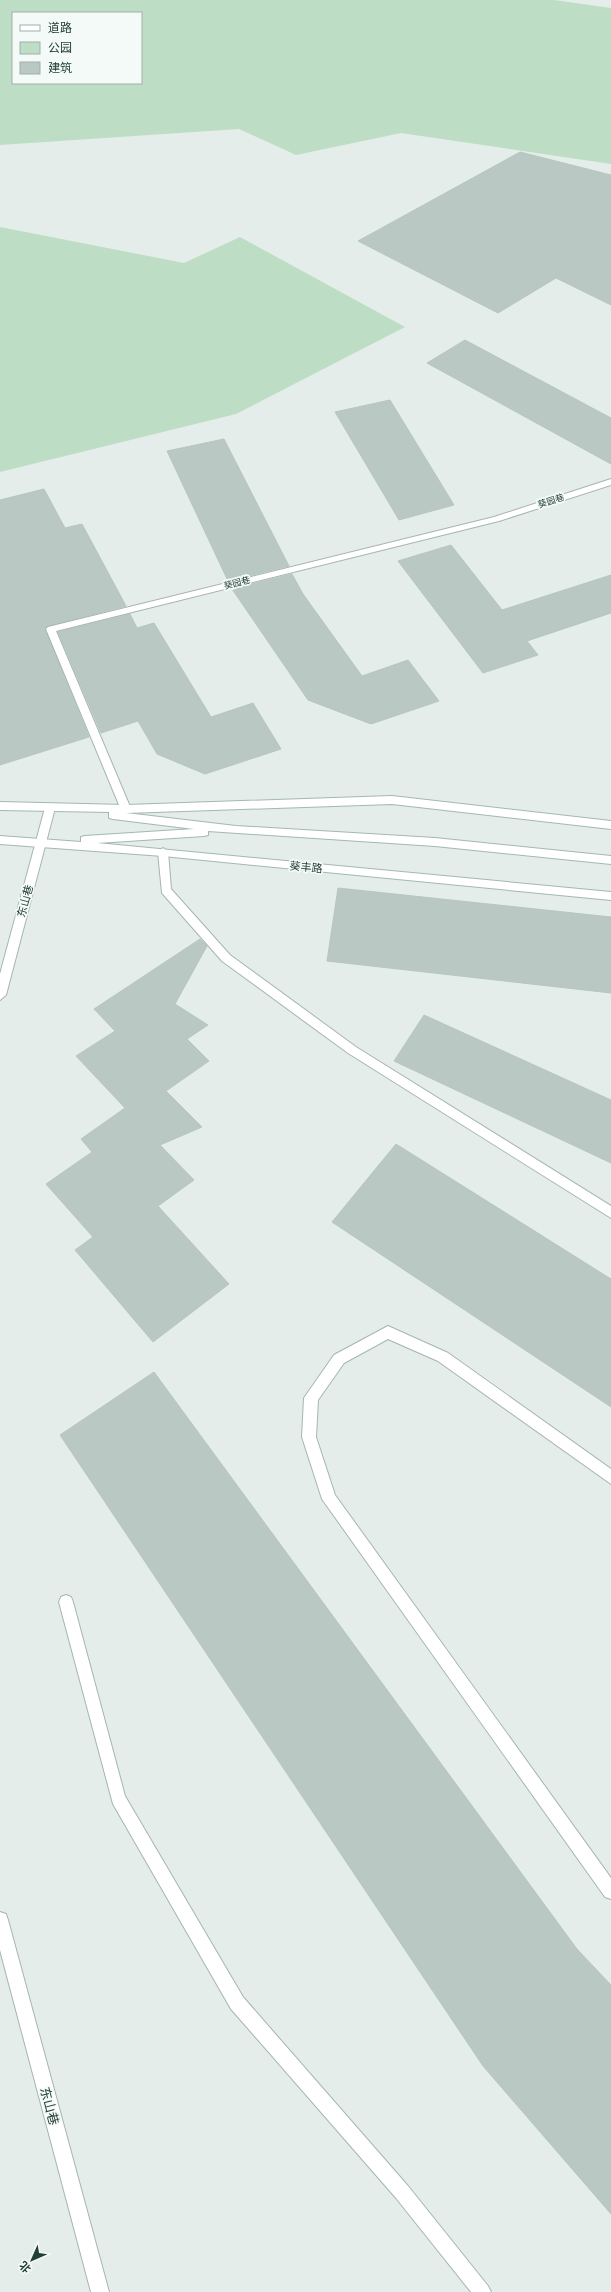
<svg xmlns="http://www.w3.org/2000/svg" width="611" height="2292" font-family="'Open Sans','Noto Sans SC',sans-serif">
  <style>
    .green { fill: #bddec5; fill-rule: evenodd }
    .building { fill: #b9c8c2; stroke: #b6c7bf }
    .lines { fill: none; stroke-linecap: round; stroke-linejoin: round }
    .service-casing { stroke: #a6b5b0; stroke-width: 2 }
    .minor-casing { stroke: #a6b5b0; stroke-width: 2 }
    .secondary-casing { stroke: #a2b9b0; stroke-width: 2 }
    .service { fill: #fff; fill-rule: evenodd }
    .minor { fill: #fff; fill-rule: evenodd }
    .secondary { fill: #fff; fill-rule: evenodd }
    .labels { text-anchor: middle; stroke-width: 3.5; stroke-linejoin: round; paint-order: stroke }
    .far-street-label { font-size: 9px; fill: #233f37; stroke: #f4faf7 }
    .street-label { font-size: 11px; fill: #233f37; stroke: #f4faf7 }
    .near-street-label { font-size: 13px; fill: #233f37; stroke: #f4faf7 }
  </style>
  <rect width="100%" height="100%" fill="#e4ede9"/>
  <path class="green" d="M0 0H554L611 8V164L401 133 296 155 239 129 0 145ZM13 13H141V83H13Z
    M0 227 184 263 240 237 405 327 236 414 0 472Z"/>
  <path class="building" d="M520 152 611 175V305L556 278 498 313 358 241Z
    M465 340 611 418V464L427 363Z
    M390 400 454 505 399 520 335 412Z
    M224 439 289 566 228 581 167 451Z
    M44 489 65 528 82 524 126 606 48 626 45 629 89 737 0 765V500Z
    M451 545 502 610 611 575V613L527 641 538 655 483 673 398 561Z
    M292 574 303 594 362 676 408 660 439 701 371 724 308 700 232 589Z
    M130 614 137 628 154 623 211 717 253 703 281 749 205 774 157 754 138 721 101 733 58 632Z
    M338 888 611 917V993L327 961Z
    M200 939 207 946 175 1004 208 1025 187 1039 209 1061 166 1091 202 1127 160 1145 194 1180 158 1206 229 1284 153 1342 75 1250 93 1237 46 1184 92 1152 81 1139 125 1108 76 1056 115 1031 94 1009Z
    M424 1015 611 1100V1163L394 1061Z
    M396 1144 611 1279V1407L332 1222Z
    M154 1372 577 1949 611 1985V2214L483 2066 60 1435Z"/>
  <g class="lines">
    <defs>
      <path id="service" d="M66 1595 71 1597 73 1602 125 1796 243 1997 408 2186 488 2286 491 2292H471L396 2198 231 2009 113 1804 59 1602 61 1597Z"/>
      <path id="minor" d="M611 479V485L499 521 56 631 131 809 130 812H122L46 629 48 627 494 517Z
        M50 804 55 808 6 995 0 1000V974L45 808Z
        M163 848 168 852 171 889 230 955 356 1047 611 1206V1218L348 1053 222 961 162 893 158 852Z
        M388 1326 448 1353 611 1469V1484L438 1361 388 1339 344 1363 318 1400 316 1437 335 1495 611 1878V1899L605 1897 322 1499 302 1437 304 1398 334 1355Z
        M0 1912 6 1914 8 1920 109 2292H91L0 1950Z"/>
      <path id="secondary" d="M392 796 611 821V829L392 804 126 813 236 826 435 838 611 856V864L435 846 208 831V835L204 836 97 843 611 892V900L163 856 0 844V836L81 842V837L85 836 194 829 113 819 109 818V812L0 810V802L126 805Z"/>
    </defs>
    <use href="#service" class="service-casing"/>
    <use href="#minor" class="minor-casing"/>
    <use href="#secondary" class="secondary-casing"/>
    <use href="#service" class="service"/>
    <use href="#minor" class="minor"/>
    <use href="#secondary" class="secondary"/>
  </g>
  <g class="labels">
    <g class="far-street-label">
      <text transform="translate(551 501) rotate(-18)" y="3">葵园巷</text>
      <text transform="translate(237 583) rotate(-14)" y="3">葵园巷</text>
    </g>
    <g class="street-label">
      <text transform="translate(306 867) rotate(5)" y="4">葵丰路</text>
      <text transform="translate(25 901) rotate(-75)" y="4">东山巷</text>
    </g>
    <g class="near-street-label">
      <text transform="translate(50 2106) rotate(75)" y="5">东山巷</text>
    </g>
  </g>
  <rect x="12" y="12" width="130" height="72" fill="#f4faf7" stroke="#a0afaa"/>
  <rect x="20" y="25" width="20" height="6" fill="#ffffff" stroke="#a0afaa"/>
  <text x="48" y="32" font-size="12" fill="#233f37">道路</text>
  <rect x="20" y="42" width="20" height="12" fill="#bddec5" stroke="#a0afaa"/>
  <text x="48" y="52" font-size="12" fill="#233f37">公园</text>
  <rect x="20" y="62" width="20" height="12" fill="#b9c8c2" stroke="#a0afaa"/>
  <text x="48" y="72" font-size="12" fill="#233f37">建筑</text>
  <g transform="translate(32 2260) rotate(225)" stroke="#f4faf7" stroke-width="3" paint-order="stroke">
  <path d="M0-3L7 15L0 10L-7 15Z" fill="#233f37"/>
  <text y="-6" font-size="11" font-weight="bold" text-anchor="middle" fill="#233f37">北</text>
  </g>
</svg>
